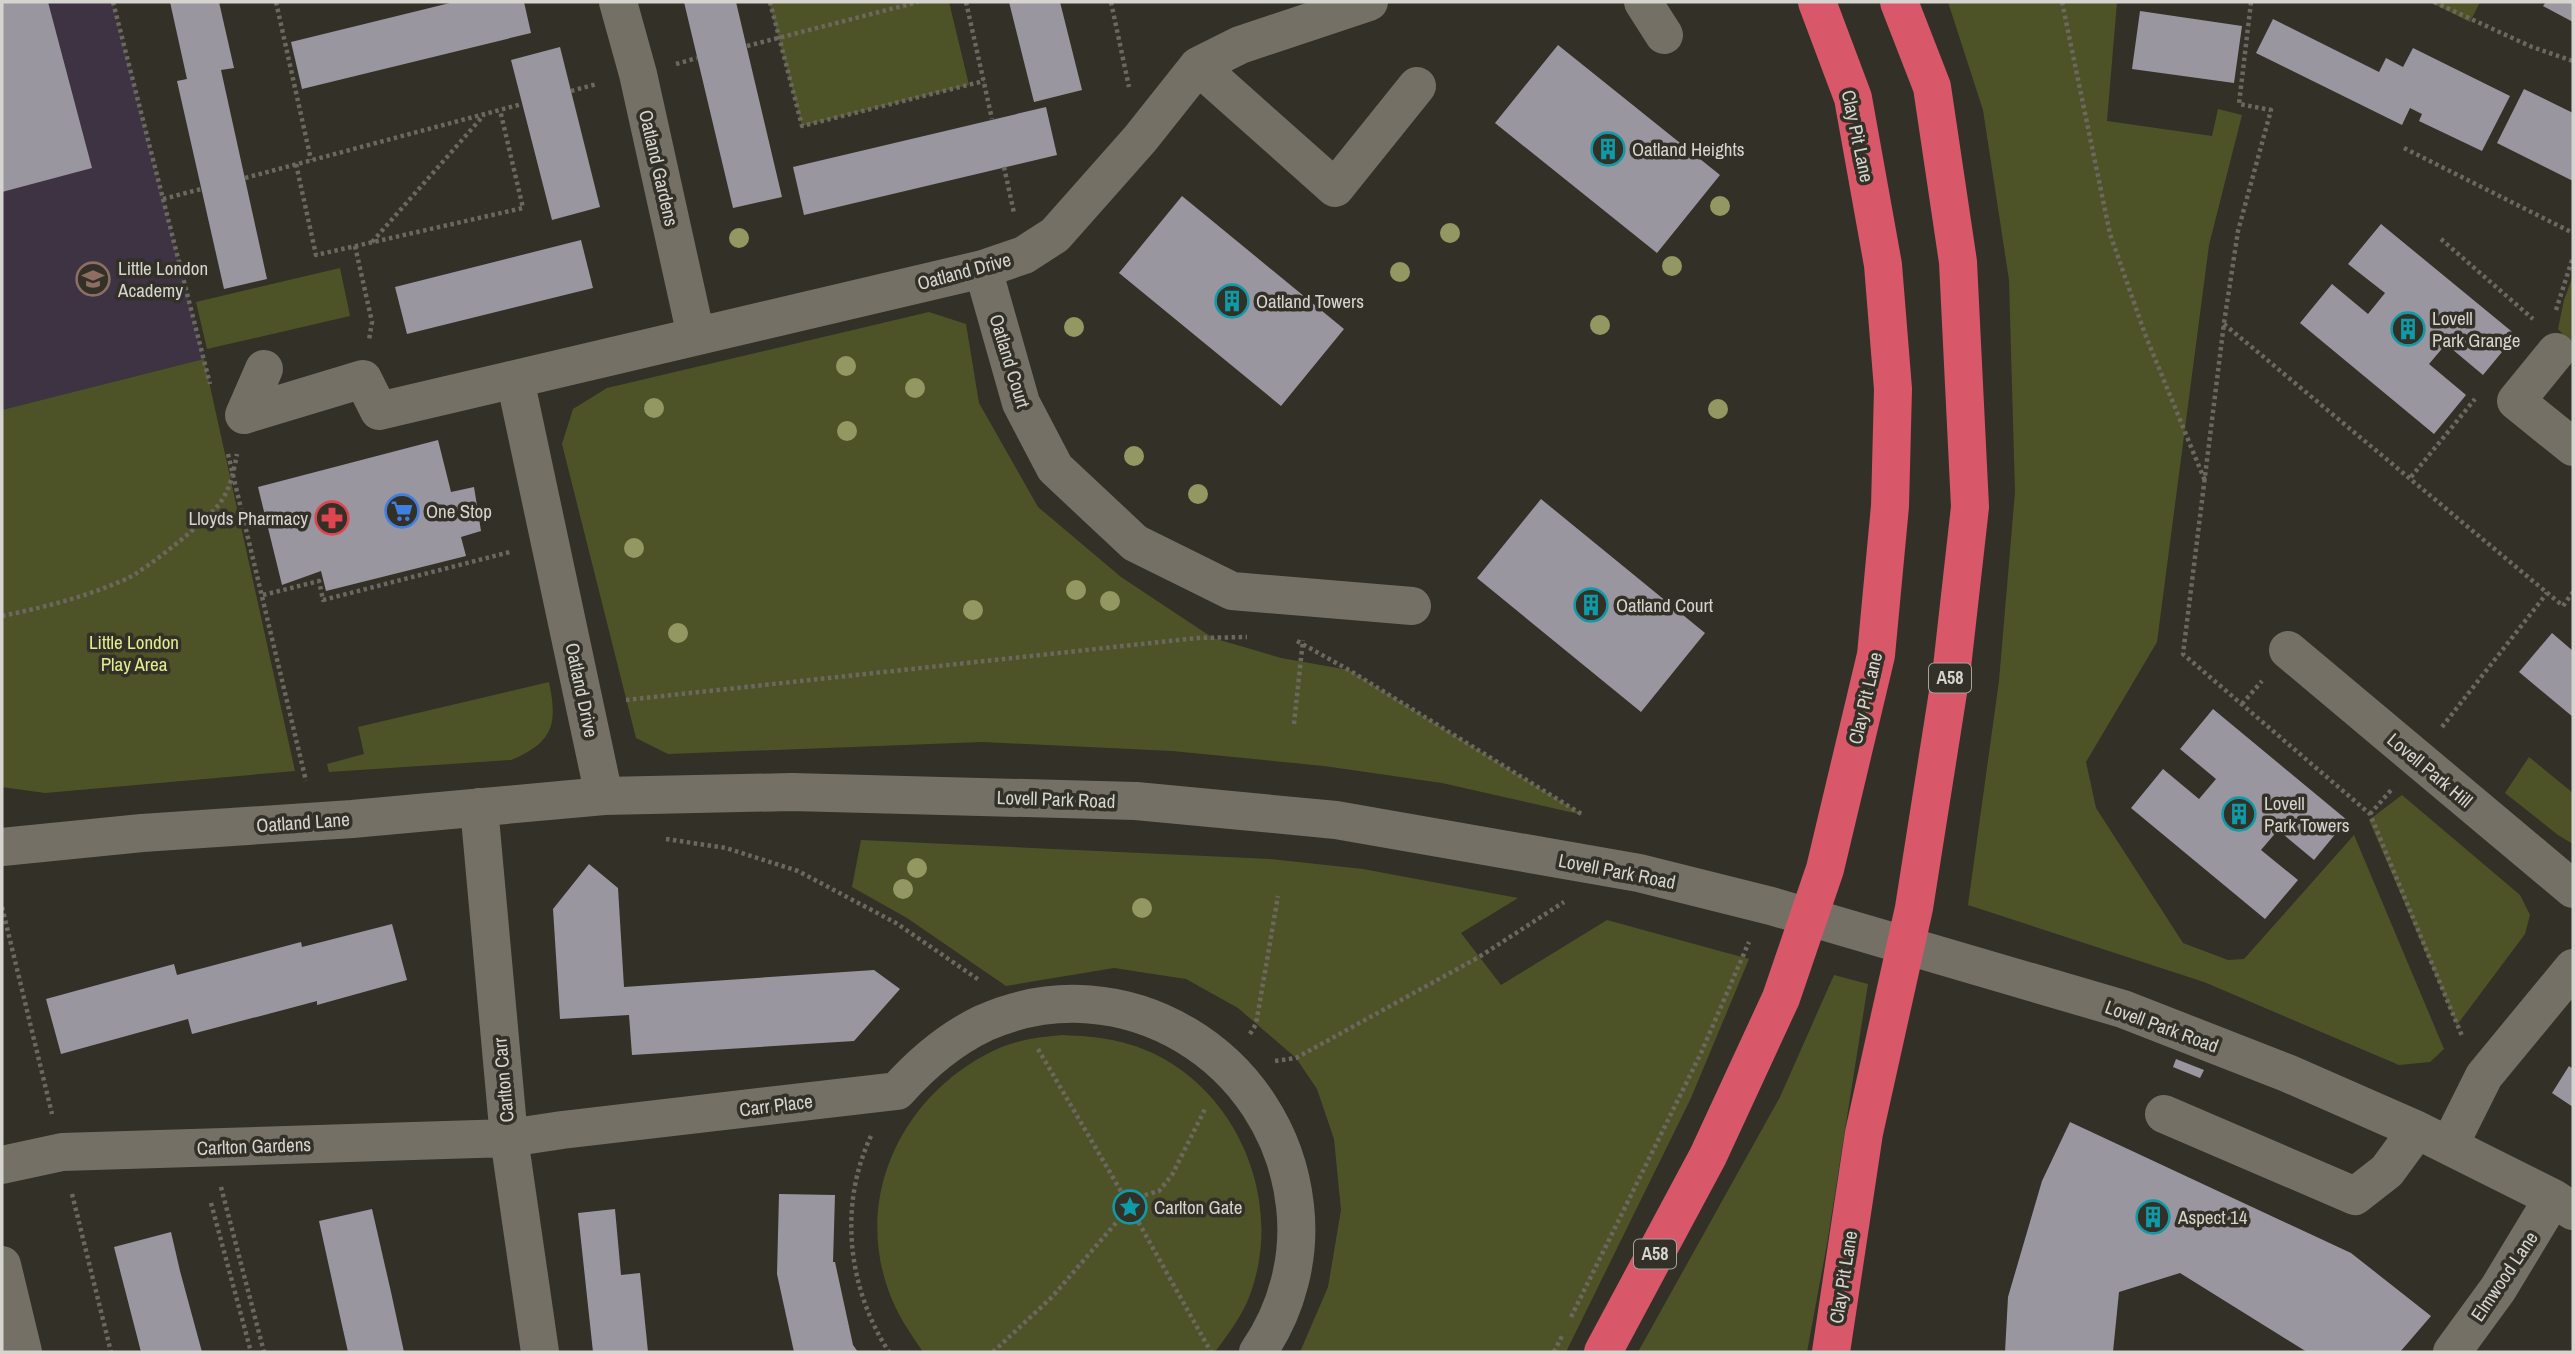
<svg xmlns="http://www.w3.org/2000/svg" width="2575" height="1354" font-family="'Archivo Narrow',sans-serif">
  <style>
    .education { fill: #3d3343 }
    .green { fill: #4e5327 }
    .building { fill: #9a96a0 }
    .lines { fill: none; stroke-linecap: round; stroke-linejoin: round }
    .path { stroke: #6b6860; stroke-width: 4.5; stroke-dasharray: 3.5 3.5; stroke-linecap: butt }
    .minor { stroke: #757066; stroke-width: 38 }
    .highway { stroke: #d85769; stroke-width: 38 }
    .tree { fill: #939761 }
    .labels { text-anchor: middle; stroke-width: 7; stroke-linejoin: round; paint-order: stroke }
    .shield { fill: #333027; stroke: #a5a39c; stroke-width: 2 }
    .shield-label { font-size: 18px; font-weight: bold; fill: #d6d4ce }
    .street-label { font-size: 19px; fill: #d6d4ce; stroke: #333027 }
    .poi-label { font-size: 19px; fill: #d6d4ce; stroke: #333027; text-anchor: start }
    .park-label { font-size: 19px; fill: #e1ec90; stroke: #333027 }
  </style>
  <rect width="100%" height="100%" fill="#333027"/>
  <path class="education" d="M2 2H113L204 359 2 410Z"/>
  <path class="green" d="M769 2H949L969 85 802 126Z
    M1948 2H2117L2107 121 2212 136 2218 109 2242 115 2209 245 2157 642 2086 762 2096 808 2183 943 2228 960 2244 959 2354 835 2444 1049 2430 1062 2399 1065 2204 982 1968 905 1999 681 2015 492 2009 280 1983 110Z
    M2430 2H2480L2470 22Z
    M340 268 350 316 207 349 196 302Z
    M2573 276V345L2558 329 2564 300Z
    M929 312 966 324 979 403 1038 507 1121 577 1213 638 1281 658 1349 670 1583 815 1442 783 1324 766 1172 751 982 742 668 754 636 738 562 444 573 409 607 388Z
    M204 359 295 771 45 793 2 787V410Z
    M549 682C558 725 553 742 511 760L329 772 327 764 364 754 358 727Z
    M2529 757 2573 793V844L2558 835 2505 793Z
    M2402 795 2520 895 2530 915 2525 934 2457 1025 2369 820Z
    M861 840 1270 859 1363 869 1518 898 1461 933 1501 985 1607 920 1749 959 1691 1098 1566 1352H1300L1328 1287 1341 1210 1334 1139 1317 1089 1296 1058 1238 1008 1186 979 1114 968 1006 986 907 918 852 887Z
    M1834 975 1868 984 1827 1244 1807 1352H1638L1780 1097Z
    M1062 1035C1082 1036 1101 1037 1121 1042 1227 1068 1287 1190 1251 1292 1243 1315 1229 1333 1215 1352H923C910 1333 897 1314 889 1292 853 1195 904 1093 995 1050 1016 1040 1039 1037 1062 1035Z"/>
  <path class="building" d="M2 2H48L92 168 2 192Z
    M170 2H219L234 68 221 70 267 279 224 289 177 81 187 79Z
    M454 2H524L531 33 302 89 291 42Z
    M684 2H736L782 197 733 208Z
    M1009 2H1060L1082 90 1034 102Z
    M2546 2H2573V22L2543 6Z
    M2140 11 2242 26 2234 83 2132 69Z
    M2273 19 2379 72 2386 58 2403 67 2413 48 2510 96 2482 151 2419 121 2422 114 2410 108 2402 125 2256 53Z
    M1558 45 1720 175 1657 253 1495 123Z
    M560 47 600 207 552 220 511 60Z
    M2524 89 2573 113V181L2497 143Z
    M1046 107 1057 155 804 215 793 167Z
    M1182 196 1344 329 1281 406 1119 273Z
    M2381 224 2516 335 2483 375 2446 344 2429 364 2466 395 2434 434 2300 323 2332 284 2368 314 2385 293 2348 264Z
    M581 240 593 288 407 334 395 287Z
    M438 440 451 492 474 487 481 531 461 537 466 556 326 591 321 571 282 585 258 487Z
    M1541 499 1705 633 1641 712 1477 578Z
    M2552 633 2573 651V717L2519 672Z
    M2213 709 2347 820 2314 860 2278 830 2261 850 2298 880 2265 919 2131 808 2163 769 2199 799 2216 779 2180 749Z
    M589 864 618 888 624 987 874 970 900 989 854 1041 632 1055 629 1015 560 1019 553 909Z
    M392 924 407 980 317 1005V1001L192 1034 188 1019 61 1054 46 999 174 964 177 975 301 942 302 947Z
    M2176 1059 2204 1070 2200 1078 2173 1067Z
    M2569 1066 2573 1069V1107L2552 1093Z
    M2070 1122 2351 1253 2431 1316 2400 1352H2307L2180 1273 2119 1292 2113 1352H2005L2008 1297 2042 1181Z
    M779 1194 835 1195 833 1262H835L853 1345 858 1352H794L777 1274Z
    M372 1209 391 1292 404 1352H348L337 1303 319 1221Z
    M615 1209 621 1275 640 1273 648 1352H593L578 1213Z
    M171 1232 180 1271 202 1352H141L124 1286 114 1247Z"/>
  <g class="lines">
    <path class="path" d="M113 2 210 384
      M276 2 311 160
      M770 2 802 126 984 81
      M966 2 992 119
      M1111 2 1129 87
      M2062 2 2110 234 2145 334 2205 481
      M2251 2 2239 104 2271 110 2238 231 2224 323 2183 654 2370 814 2462 1036
      M2434 2 2532 47 2573 61
      M747 46 918 2
      M676 64 697 58
      M571 91 597 84
      M2404 148 2573 233
      M296 164 316 255 523 208 500 110
      M1004 167 1014 213
      M245 178 522 104
      M163 199 201 189
      M2441 239 2533 319
      M372 242 484 115
      M355 246 372 322 369 340
      M2556 310 2573 257
      M2224 324 2563 606 2573 592
      M228 454 306 781
      M2411 477 2475 399
      M263 595 319 581 323 600 510 552
      M2 616C45 607 86 597 126 579 146 570 211 518 222 500 231 486 234 470 237 454
      M1297 641 1349 670 1583 815
      M626 700 1197 638 1247 637
      M2242 704 2262 681
      M1294 724 1303 640
      M2442 727 2547 593
      M2370 814 2392 789
      M666 839 726 848 798 871 896 923 979 980
      M2 907 52 1114
      M1250 1034 1256 1024 1278 896
      M1038 1049 1122 1193
      M1275 1061 1296 1058 1479 957 1564 902
      M871 1136C838 1206 848 1289 889 1352
      M221 1187 264 1352
      M1115 1206a13 13 0 1 1 26 0a13 13 0 1 1-26 0Z
      M72 1194 111 1352
      M1138 1197 1159 1191 1172 1175 1206 1107
      M211 1203 251 1352
      M1135 1216 1211 1352
      M1571 1317 1701 1053 1749 942
      M993 1352 1052 1297 1121 1217
      M1554 1352 1563 1334"/>
    <path class="minor" d="M618 2 638 74 696 336
      M1643 2 1664 35
      M1198 66 1335 188 1417 86
      M983 269 1021 403 1055 468 1135 543 1232 591 1412 606
      M2556 352 2516 401 2573 447
      M264 369 244 415 363 379 379 411 983 269 1024 255 1055 235 1140 139 1198 66 1240 45 1369 2
      M515 379 604 796
      M2288 650 2573 889
      M479 807 509 1138 540 1352
      M2 847 142 833 352 819 604 796 792 792 1136 801 1336 820 1639 873 1771 906 2123 1009 2287 1073 2417 1130 2553 1198 2573 1211
      M2164 1114 2355 1196 2387 1171 2417 1130
      M2449 1146 2484 1076 2573 968
      M2 1165 62 1152 509 1138 562 1130 897 1091C922 1063 950 1039 984 1023 1124 961 1279 1057 1295 1206 1301 1257 1287 1310 1258 1352
      M2 1265 23 1352
      M2452 1352 2498 1289 2553 1198"/>
    <path class="highway" d="M1603 1352 1708 1156 1781 998 1825 869 1876 655 1890 506 1893 389 1883 265 1853 98 1817 2
      M1831 1352 1864 1133 1914 908 1952 667 1970 507 1958 262 1932 87 1899 2"/>
  </g>
  <g class="tree">
    <circle cx="1720" cy="206" r="10"/>
    <circle cx="1450" cy="233" r="10"/>
    <circle cx="739" cy="238" r="10"/>
    <circle cx="1672" cy="266" r="10"/>
    <circle cx="1400" cy="272" r="10"/>
    <circle cx="1600" cy="325" r="10"/>
    <circle cx="1074" cy="327" r="10"/>
    <circle cx="846" cy="366" r="10"/>
    <circle cx="915" cy="388" r="10"/>
    <circle cx="654" cy="408" r="10"/>
    <circle cx="1718" cy="409" r="10"/>
    <circle cx="847" cy="431" r="10"/>
    <circle cx="1134" cy="456" r="10"/>
    <circle cx="1198" cy="494" r="10"/>
    <circle cx="634" cy="548" r="10"/>
    <circle cx="1076" cy="590" r="10"/>
    <circle cx="1110" cy="601" r="10"/>
    <circle cx="973" cy="610" r="10"/>
    <circle cx="678" cy="633" r="10"/>
    <circle cx="917" cy="868" r="10"/>
    <circle cx="903" cy="889" r="10"/>
    <circle cx="1142" cy="908" r="10"/>
  </g>
  <defs>
    <symbol id="building-ring" viewBox="-11 -11 22 22"><circle r="9.5" fill="#333027" stroke="#0f9aa8" stroke-width="1.5"/><path d="M-4-6H4V6H1V3H-1V6H-4ZM-2.5-4.3h1.7v1.8h-1.7ZM.8-4.3h1.7v1.8H.8ZM-2.5-1h1.7V.8h-1.7ZM.8-1h1.7V.8H.8Z" fill="#0f9aa8"/></symbol>
    <symbol id="school-ring" viewBox="-11 -11 22 22"><circle r="9.5" fill="#333027" stroke="#8d6e63" stroke-width="1.5"/><path d="M0-5L7-2L0 1L-7-2ZM-4 1L0 2.5L4 1V4Q0 6-4 4Z" fill="#8d6e63"/></symbol>
    <symbol id="supermarket-ring" viewBox="-11 -11 22 22"><circle r="9.5" fill="#333027" stroke="#3f7fe0" stroke-width="1.5"/><path d="M-6-5.5h2.5l.6 2H6L4.5 2H-2.5L-4.4-4H-6ZM-1.5 3.2a1.3 1.3 0 1 0 .1 0ZM3 3.2a1.3 1.3 0 1 0 .1 0Z" fill="#3f7fe0"/></symbol>
    <symbol id="pharmacy-ring" viewBox="-11 -11 22 22"><circle r="9.5" fill="#333027" stroke="#e0444e" stroke-width="1.5"/><path d="M-2-6h4v4h4v4h-4v4h-4v-4h-4v-4h4Z" fill="#e0444e"/></symbol>
    <symbol id="sight-ring" viewBox="-11 -11 22 22"><circle r="9.5" fill="#333027" stroke="#0f9aa8" stroke-width="1.5"/><path d="M0-6L1.8-2.2L6-1.7L2.9 1.2L3.7 5.4L0 3.3L-3.7 5.4L-2.9 1.2L-6-1.7L-1.8-2.2Z" fill="#0f9aa8"/></symbol>
  </defs>
  <g fill-rule="evenodd">
    <use href="#building-ring" x="1589" y="130" width="38" height="38"/>
    <use href="#school-ring" x="74" y="260" width="38" height="38"/>
    <use href="#building-ring" x="1213" y="282" width="38" height="38"/>
    <use href="#building-ring" x="2389" y="310" width="38" height="38"/>
    <use href="#supermarket-ring" x="383" y="492" width="38" height="38"/>
    <use href="#pharmacy-ring" x="313" y="499" width="38" height="38"/>
    <use href="#building-ring" x="1572" y="586" width="38" height="38"/>
    <use href="#building-ring" x="2220" y="795" width="38" height="38"/>
    <use href="#sight-ring" x="1111" y="1188" width="38" height="38"/>
    <use href="#building-ring" x="2134" y="1198" width="38" height="38"/>
  </g>
  <g class="labels">
    <g class="shield">
      <rect x="1929" y="663.5" width="42" height="29" rx="5"/>
      <rect x="1634" y="1239.5" width="42" height="29" rx="5"/>
    </g>
    <g class="shield-label">
      <text x="1950" y="684">A58</text>
      <text x="1655" y="1260">A58</text>
    </g>
    <g class="street-label">
      <text transform="translate(1858 136) rotate(78)" y="7">Clay Pit Lane</text>
      <text transform="translate(659 168) rotate(77)" y="7">Oatland Gardens</text>
      <text transform="translate(964 271) rotate(-15)" y="7">Oatland Drive</text>
      <text transform="translate(1010 361) rotate(73)" y="7">Oatland Court</text>
      <text transform="translate(582 690) rotate(78)" y="7">Oatland Drive</text>
      <text transform="translate(1865 698) rotate(-77)" y="7">Clay Pit Lane</text>
      <text transform="translate(2430 770) rotate(40)" y="7">Lovell Park Hill</text>
      <text transform="translate(1056 799) rotate(2)" y="7">Lovell Park Road</text>
      <text transform="translate(303 822) rotate(-4)" y="7">Oatland Lane</text>
      <text transform="translate(1617 871) rotate(11)" y="7">Lovell Park Road</text>
      <text transform="translate(2162 1026) rotate(20)" y="7">Lovell Park Road</text>
      <text transform="translate(503 1080) rotate(-95)" y="7">Carlton Carr</text>
      <text transform="translate(776 1105) rotate(-7)" y="7">Carr Place</text>
      <text transform="translate(254 1146) rotate(-2)" y="7">Carlton Gardens</text>
      <text transform="translate(2504 1276) rotate(-56)" y="7">Elmwood Lane</text>
      <text transform="translate(1843 1277) rotate(-81)" y="7">Clay Pit Lane</text>
    </g>
    <g class="poi-label">
      <text x="1632" y="156">Oatland Heights</text>
      <text x="118" y="275">Little London<tspan x="118" dy="22">Academy</tspan></text>
      <text x="1256" y="308">Oatland Towers</text>
      <text x="2432" y="325">Lovell<tspan x="2432" dy="22">Park Grange</tspan></text>
      <text x="426" y="518">One Stop</text>
      <text x="308" y="525" text-anchor="end">Lloyds Pharmacy</text>
      <text x="1616" y="612">Oatland Court</text>
      <text x="2264" y="810">Lovell<tspan x="2264" dy="22">Park Towers</tspan></text>
      <text x="1154" y="1214">Carlton Gate</text>
      <text x="2178" y="1224">Aspect 14</text>
    </g>
    <g class="park-label">
      <text x="134" y="649">Little London<tspan x="134" dy="22">Play Area</tspan></text>
    </g>
  </g>
  <rect width="2575" height="1354" fill="none" stroke="#d6d4ce" stroke-width="7"/>
</svg>
